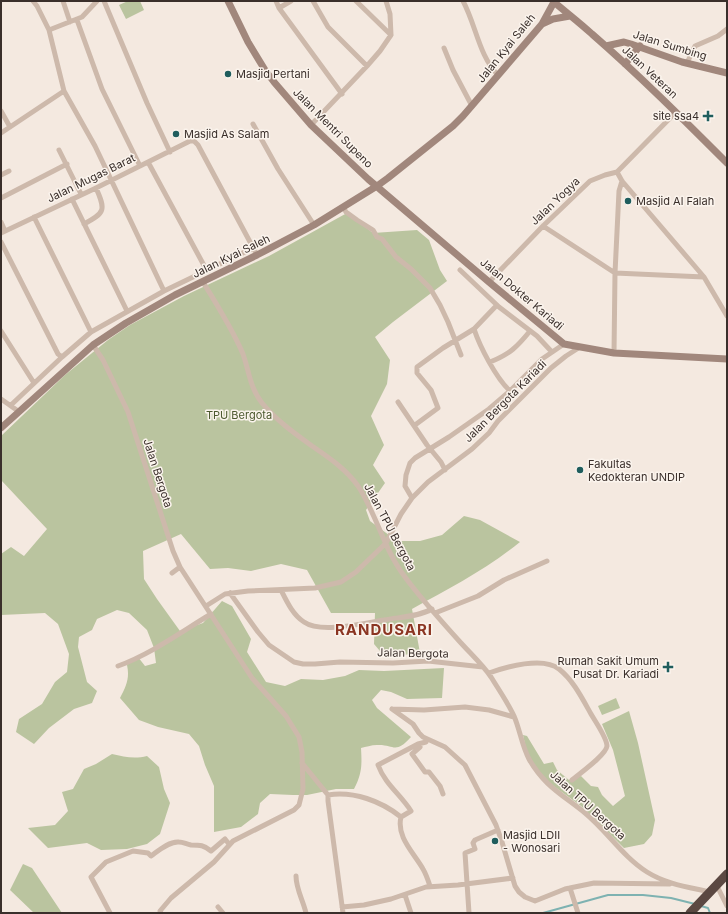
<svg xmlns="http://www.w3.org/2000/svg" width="728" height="914" font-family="Inter,sans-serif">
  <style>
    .green { fill: #bac49f }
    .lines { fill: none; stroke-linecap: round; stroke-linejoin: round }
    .stream { stroke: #7eb2b1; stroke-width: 2 }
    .street { stroke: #cdb9ab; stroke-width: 5 }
    .secondary { stroke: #a1877c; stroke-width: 7 }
    .highway { stroke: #5b4842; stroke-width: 9 }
    .poi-dot { fill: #1f5d5d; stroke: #fbf4ed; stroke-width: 1.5 }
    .labels { text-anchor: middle; stroke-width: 3; stroke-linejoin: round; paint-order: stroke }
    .street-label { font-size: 11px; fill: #3a2f2b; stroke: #fbf4ed }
    .poi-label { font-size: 11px; fill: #3a2f2b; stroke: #fbf4ed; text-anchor: start }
    .park-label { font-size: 11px; fill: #4c592e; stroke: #fbf4ed }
    .district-label { font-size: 15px; font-weight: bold; letter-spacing: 1px; fill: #8b3522; stroke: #fbf4ed }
  </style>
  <rect width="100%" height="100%" fill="#f4e9e0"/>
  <path class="green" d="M128 1H140L144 10 126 19 119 5Z
    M347 213 373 233 417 230 429 240 440 270 447 281 393 322 375 337 390 360 387 384 371 416 384 445 373 465 385 483 366 510 370 521 397 541H420L442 535 464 516 480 520 520 542C487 569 449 589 412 609L420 653 385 657 374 644 375 613H331L307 570 281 564 251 571 228 568 210 569 181 534 143 551 144 579 157 599 180 631 203 623 222 601 232 606 251 639 247 652 266 682 285 686 301 679 323 680 345 676 359 670 384 671 444 668 442 698 407 699 391 692 381 690 372 700 377 708 411 737C395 755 394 744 377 745 371 745 366 747 361 748 362 765 362 774 354 789H336L307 795H293L270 794 260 803 258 814 241 827 214 832V786L205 765 199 746 189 734 158 727 139 720 120 698C126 687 130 678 127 665L138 657 145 666 156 663 154 648 147 630 129 613 117 610 97 619 92 630 79 637 78 647 87 682 97 691 92 703 74 709 49 728 34 744 16 732 19 719 42 704 55 682 67 672 69 654 58 624 45 613 1 615V554L11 547 24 556 47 529 1 480V436L65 375 108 340 130 325 184 296 269 256Z
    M616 698 620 708 602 715 598 706Z
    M629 711 638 743 655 820 652 835 644 844 624 848 581 806 548 782 528 758 523 735 527 736 544 764 553 762 557 770 569 780 581 776 591 786 598 787 602 795 613 806 625 796 613 750 602 724Z
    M112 754C124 757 135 759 147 756L159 767 164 789 170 803 160 834 147 844 127 849 101 850 87 843 48 848 28 828 55 825 68 811 62 792 73 789 84 769 96 764Z
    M23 864 32 868 62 913H34L10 890Z"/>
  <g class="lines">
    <path class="stream" d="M701 906 708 908 710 913
      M543 913 608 895H643L671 898 695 904"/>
    <path class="street" d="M33 1 37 6 49 30 64 91 95 146 164 291
      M63 1 70 22
      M104 1 147 103 170 152
      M276 1 279 8 342 94
      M313 1 328 27 367 66
      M356 1 391 35
      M463 1C476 25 479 56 498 75
      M279 8 291 1
      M77 20 102 89 140 166
      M49 30 82 17 97 1
      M444 48 453 70 472 106
      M687 63 695 46 718 36 727 29
      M1 111 10 127
      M253 124 278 169 314 225
      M311 125 367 66 380 51 391 35 390 14 386 1
      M1 133 64 91
      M59 150 81 194
      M148 162 207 271
      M617 172 622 181 704 277 727 316
      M1 175 9 171
      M1 198 67 164
      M72 199 127 311
      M343 207 346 212 357 220 373 230 377 237 382 239 396 257 411 269 430 288 440 305 448 322 461 355
      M34 217 91 332
      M1 222 5 231
      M84 224C105 213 106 210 96 188
      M543 226 615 273 704 277
      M1 233 96 188 190 141H194L198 145 257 255
      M1 242 58 354 62 357
      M460 270 499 307 537 336 551 351
      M203 282C216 303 233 330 243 354 249 371 250 388 262 403 276 420 294 433 312 446 328 457 346 469 358 486 377 515 384 550 405 577 422 600 442 622 461 643 471 654 483 665 491 677 499 690 508 703 514 716 520 730 522 746 529 759 544 786 563 795 585 813 607 831 623 857 647 872 666 884 688 887 710 892
      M489 282 543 226 590 181 605 175 617 172 676 112
      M474 329C480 347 496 378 510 391
      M1 331 34 383
      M93 345 103 360 128 412 173 551 180 567 252 678 286 716 299 737 302 752 303 789 299 805 294 810 233 841 214 862 171 898 160 911 161 913
      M614 353 615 273 619 191 622 181
      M490 362C510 354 517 347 530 331
      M1 399 18 411
      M398 402 427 445 441 462 445 470
      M11 405 62 357 91 332 164 291 253 248
      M415 425 438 408 431 390 417 373V367L443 348 474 329 497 305
      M412 498 405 486 406 475 410 463 415 458 449 437 489 409 510 391 542 359 564 344
      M172 573 180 567
      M281 590C287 602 293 615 304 622 321 634 364 623 384 620 399 617 418 617 432 609
      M230 593 258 632 269 645 294 662 303 664H315L340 662 393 663 428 661 483 667
      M206 606 225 594 248 591 315 588 341 582 356 572 386 543 401 514 412 498 428 482 472 449 489 433 498 421 551 368 566 356 580 347
      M435 613 478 596 504 580 547 561
      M118 666C151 654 181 632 211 614
      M489 673C506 667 543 656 559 669 573 680 582 698 591 714 595 721 607 738 607 746 606 755 579 774 572 780
      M392 709 413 724 419 733 423 737 445 747 465 765 496 825 502 842 515 886 519 892 525 897 535 901 565 889 594 883 670 884
      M392 709 424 710 465 707 489 710 514 717
      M420 747 412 754 425 772H429L440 786 443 794
      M302 763 328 795V801L343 913
      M328 795C354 791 381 801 401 817
      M401 817 411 811C401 795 385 784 378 765L418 744 426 742
      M401 817C396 837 414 853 423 869 426 874 428 880 430 886
      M296 876C296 889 303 900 306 913
      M717 886 727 906
      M570 888 578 913
      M405 895 411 913
      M218 907 223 913
      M342 907 364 905 391 899 426 887 458 885 513 878
      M110 913 91 877 106 862 133 851 148 853 151 856C158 851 169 841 179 842 183 842 186 844 191 845 200 845 204 845 211 851L225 839 229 844
      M469 913 465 853 475 849 473 843 475 840 498 830"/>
    <path class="secondary" d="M228 1 248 42 265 70 274 82 311 125 368 179 489 282 564 344 614 353 727 359
      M554 1V2C567 13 580 23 592 34 639 75 683 119 727 163
      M542 24 553 19 570 16
      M606 46 624 42 631 44 682 62 727 73
      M625 64 640 46
      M1 428 93 345 126 323 175 295 257 255 314 225 377 186 388 178 453 126 463 116 542 24 554 2"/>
    <path class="highway" d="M690 913 727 874"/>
  </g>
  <g class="poi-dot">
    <circle cx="228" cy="74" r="4"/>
    <path d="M706 110h4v4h4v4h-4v4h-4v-4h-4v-4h4z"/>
    <circle cx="176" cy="134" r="4"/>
    <circle cx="628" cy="201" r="4"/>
    <circle cx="580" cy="470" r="4"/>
    <path d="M666 661h4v4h4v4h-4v4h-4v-4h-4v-4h4z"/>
    <circle cx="495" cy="841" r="4"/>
  </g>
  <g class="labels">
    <g class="street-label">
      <text transform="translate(670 45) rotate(17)" y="4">Jalan Sumbing</text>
      <text transform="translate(506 48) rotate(-51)" y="4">Jalan Kyai Saleh</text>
      <text transform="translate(650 72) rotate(43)" y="4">Jalan Veteran</text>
      <text transform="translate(333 128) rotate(45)" y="4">Jalan Mentri Supeno</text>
      <text transform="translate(91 178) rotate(-26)" y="4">Jalan Mugas Barat</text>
      <text transform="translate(555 201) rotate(-44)" y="4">Jalan Yogya</text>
      <text transform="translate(231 256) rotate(-26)" y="4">Jalan Kyai Saleh</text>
      <text transform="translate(522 294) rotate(40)" y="4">Jalan Dokter Kariadi</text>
      <text transform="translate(505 401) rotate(-45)" y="4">Jalan Bergota Kariadi</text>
      <text transform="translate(158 473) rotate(72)" y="4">Jalan Bergota</text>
      <text transform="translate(390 527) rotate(62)" y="4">Jalan TPU Bergota</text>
      <text transform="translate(413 653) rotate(1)" y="4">Jalan Bergota</text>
      <text transform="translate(588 805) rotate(42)" y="4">Jalan TPU Bergota</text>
    </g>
    <g class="poi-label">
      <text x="236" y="78">Masjid Pertani</text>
      <text x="699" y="120" text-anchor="end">site ssa4</text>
      <text x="184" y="138">Masjid As Salam</text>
      <text x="636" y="205">Masjid Al Falah</text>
      <text x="588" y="468">Fakultas<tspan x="588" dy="13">Kedokteran UNDIP</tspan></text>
      <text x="659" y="665" text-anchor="end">Rumah Sakit Umum<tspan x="659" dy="13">Pusat Dr. Kariadi</tspan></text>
      <text x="503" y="839">Masjid LDII<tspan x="503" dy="13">- Wonosari</tspan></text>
    </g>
    <g class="park-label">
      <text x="239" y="419">TPU Bergota</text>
    </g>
    <g class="district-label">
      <text x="384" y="635">RANDUSARI</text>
    </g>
  </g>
  <rect width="728" height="914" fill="none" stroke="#3a2f2b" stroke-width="4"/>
</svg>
